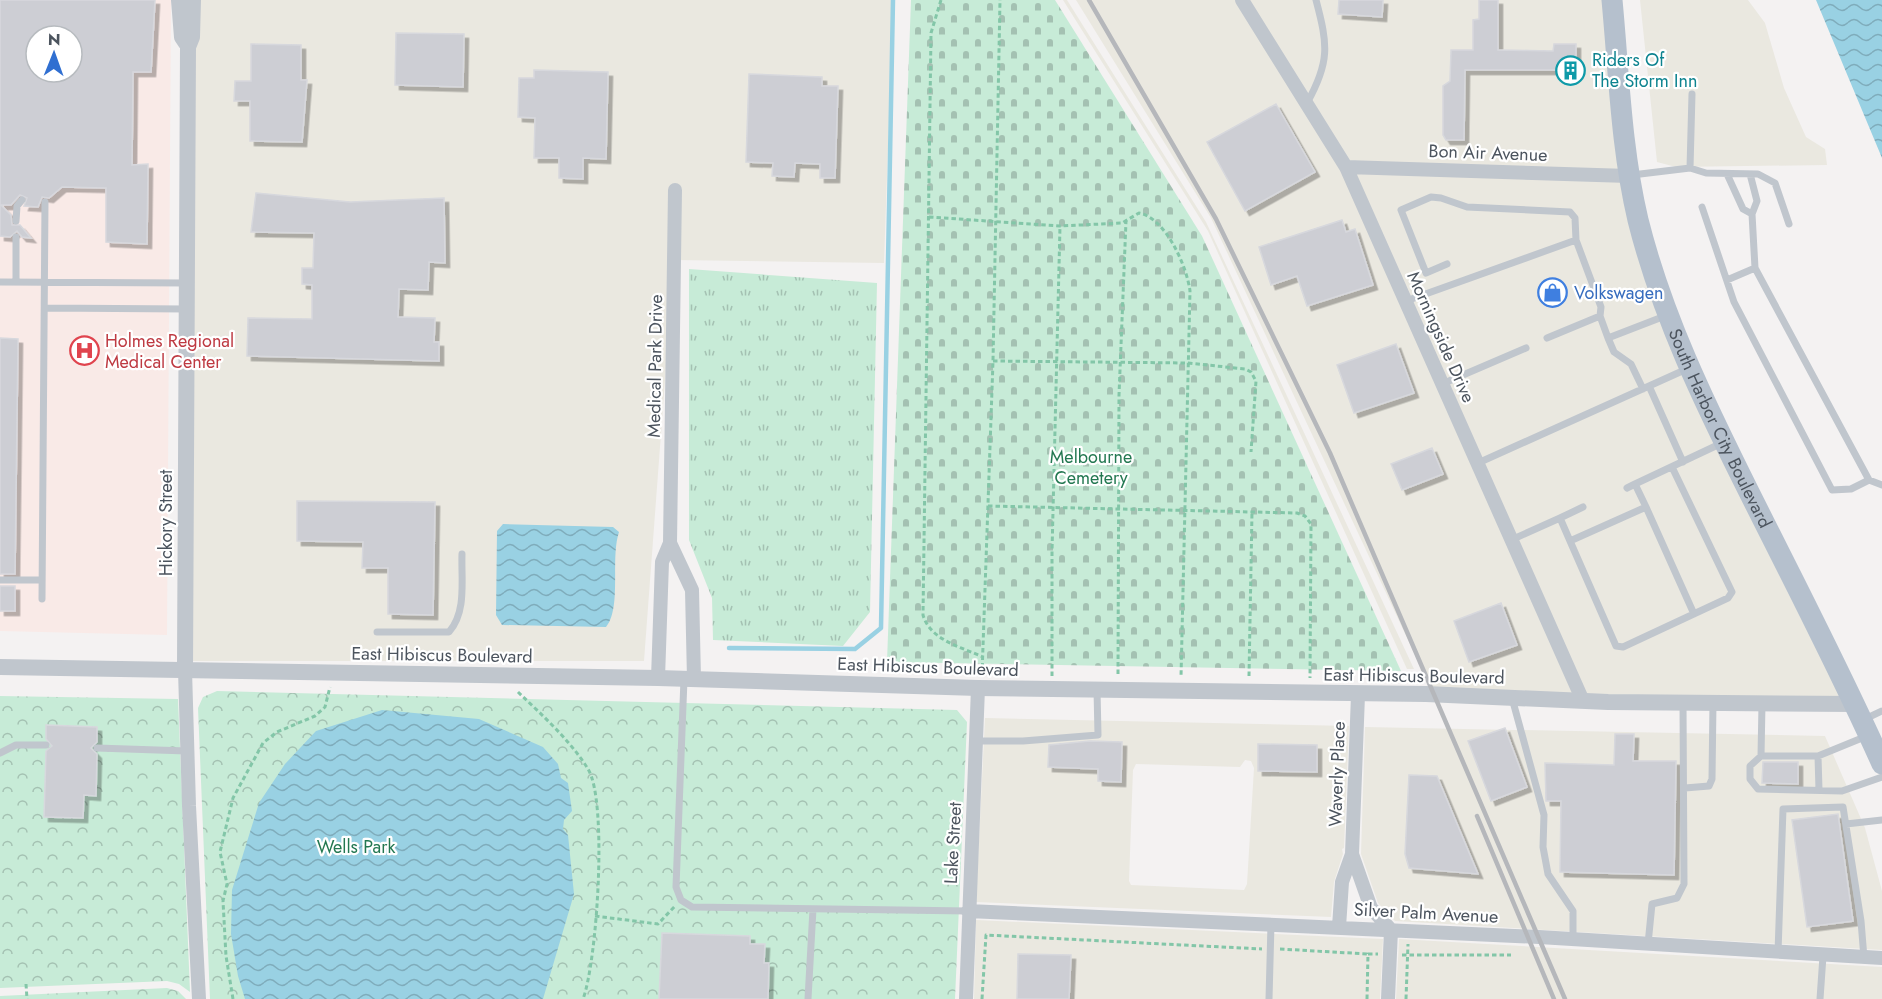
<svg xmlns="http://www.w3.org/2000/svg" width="1882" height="999" font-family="Jost,sans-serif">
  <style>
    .commercial { fill: #eae8e0; fill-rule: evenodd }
    .medical { fill: #f9eae7; fill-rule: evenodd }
    .grass { fill: url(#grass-tufts) }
    .forest { fill: url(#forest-crowns) }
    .cemetery { fill: url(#cemetery-stones) }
    .water { fill: url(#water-waves) }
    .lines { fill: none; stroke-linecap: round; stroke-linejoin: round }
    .stream { stroke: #99d1e3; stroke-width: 4.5 }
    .building { fill: #cdced4; stroke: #d7d8dd; stroke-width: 1.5; fill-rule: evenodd; filter: url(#shadow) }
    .path { stroke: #83c6a8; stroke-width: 3; stroke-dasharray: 4.5 3; stroke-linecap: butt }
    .service { stroke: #c0c6cd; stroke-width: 7 }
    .minor { stroke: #c0c6cd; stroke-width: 14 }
    .tertiary { stroke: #c0c6cd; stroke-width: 16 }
    .primary { stroke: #b5c0cd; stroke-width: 21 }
    .rail { stroke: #b5b7bb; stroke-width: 4.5 }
    .labels { text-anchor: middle; stroke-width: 4.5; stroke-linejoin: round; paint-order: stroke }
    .culture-label { font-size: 18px; fill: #0d838f; stroke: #fff; text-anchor: start }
    .street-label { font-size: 18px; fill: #4c545e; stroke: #fff }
    .shop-label { font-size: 18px; fill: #366cbe; stroke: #fff; text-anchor: start }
    .health-label { font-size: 18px; fill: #be3a42; stroke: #fff; text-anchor: start }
    .park-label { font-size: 18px; fill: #237851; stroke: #fff }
  </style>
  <defs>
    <pattern id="grass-tufts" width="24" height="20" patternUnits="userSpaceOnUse" patternTransform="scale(1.5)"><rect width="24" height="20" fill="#c7ebd7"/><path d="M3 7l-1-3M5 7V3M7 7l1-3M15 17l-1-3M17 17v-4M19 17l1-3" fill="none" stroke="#a4c1b2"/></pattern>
    <pattern id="forest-crowns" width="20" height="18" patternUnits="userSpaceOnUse" patternTransform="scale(1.5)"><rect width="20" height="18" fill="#c7ebd7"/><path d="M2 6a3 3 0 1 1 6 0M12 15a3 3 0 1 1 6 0" fill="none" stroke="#a4c1b2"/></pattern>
    <pattern id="cemetery-stones" width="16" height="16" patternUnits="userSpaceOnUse" patternTransform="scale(1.5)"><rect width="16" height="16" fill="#c7ebd7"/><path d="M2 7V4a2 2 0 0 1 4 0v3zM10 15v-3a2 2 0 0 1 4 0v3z" fill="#a4c1b2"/></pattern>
    <pattern id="water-waves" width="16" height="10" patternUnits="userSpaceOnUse" patternTransform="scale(1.5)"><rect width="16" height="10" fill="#99d1e3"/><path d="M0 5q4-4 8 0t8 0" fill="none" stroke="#7facbb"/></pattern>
    <filter id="shadow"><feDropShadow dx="4.5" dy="4.5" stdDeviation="0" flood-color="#0004"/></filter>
  </defs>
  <rect width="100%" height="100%" fill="#f4f2f2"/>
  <path class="commercial" d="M185 0H893L884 263 674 260 644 661H177Z
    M1063 0H1067L1206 222 1414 669H1407L1208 231Z
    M1076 0H1616L1635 174 1669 304 1861 706 1436 700 1211 218Z
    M1640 0H1748L1765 23 1784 88 1806 137 1825 149 1827 165 1676 167 1657 162Z
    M985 718 1349 726 1344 848 1342 849 1343 854 1334 882 1331 917 976 902ZM1245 760 1251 761 1254 768 1247 884 1244 890 1131 885 1129 881 1133 770 1136 764 1240 767Z
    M1365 727 1825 736 1865 828 1882 891V950L1395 921 1378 903 1361 854Z
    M976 920 1383 939 1380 999H974Z
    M1399 939 1882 967V999H1396Z"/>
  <path class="medical" d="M0 0H171L167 635 0 631ZM36 36H72V72H36Z"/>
  <path class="grass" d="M689 269 877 283 870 612 843 646 713 640 712 598 689 540Z"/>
  <path class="forest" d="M217 691 957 710 967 722 955 999H210L198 708 203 697Z
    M0 696 178 699 190 992 179 984 167 981 0 988Z
    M167 988 178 991 186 999H0V996Z"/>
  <path class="cemetery" d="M911 0H1055L1202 236 1401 671 887 662Z"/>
  <path class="water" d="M1816 0H1882V158Z
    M503 524 613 527 619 532C610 559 622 607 606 627L502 625 496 615 497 531Z
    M382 710 479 719 543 747 558 764 561 778 568 783 572 811 564 820 563 829 568 835 574 894 543 999H245L238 976 231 934 232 890 259 803 285 764 316 731Z"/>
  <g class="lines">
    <path class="stream" d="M729 648 855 649 881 628 893 0"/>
  </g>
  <path class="building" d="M0 0H155L151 72H133L132 165 148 164 147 244 106 242V188L62 187 49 198 42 197 38 207 24 206 27 198 20 195 11 205H1L11 215 12 225H20L31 238 22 237 17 231 10 237 0 236ZM36 36H72V72H36Z
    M1339 0H1383L1382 17 1338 14Z
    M1479 0H1498V50L1553 51 1554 44H1576V70H1465L1464 140H1446L1443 135V86L1450 81 1451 50H1473V20L1479 19Z
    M396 33 464 34 463 87 395 85Z
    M251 44 301 45V80H307L302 142 250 141V101H234L235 81H251Z
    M534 70 608 72 606 159 583 158V179L559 178V158H534L535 118 518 117 519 78H534Z
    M749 74 822 77V86H838L835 178H820V164L795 163 794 177 772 176 773 163 746 162Z
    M1276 104 1315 172 1245 211 1207 142Z
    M256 193 350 202 444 198 445 263 429 262 428 290 399 289 398 317 435 318 434 342H439V361L247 356 248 318 312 319V285L302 284V268H313L314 233 251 232Z
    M1342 220 1346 232 1355 229 1373 285 1307 306 1297 276 1271 285 1259 247Z
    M0 338 18 339 15 574H0Z
    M1396 344 1414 393 1354 413 1337 365Z
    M1432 448 1443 474 1402 490 1391 464Z
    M297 501 435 502 433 615 388 614V568H362L363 542 297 541Z
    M0 586H15V611H0Z
    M1501 603 1517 645 1469 662 1454 621Z
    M46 725 97 727V742L91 748 97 754 96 796 84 795 83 818 44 817 46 751 52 746 46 739Z
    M1505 728 1527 787 1491 801 1468 741Z
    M1615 734H1634L1633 761H1676L1674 875 1560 872 1561 801H1546L1545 763 1614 765Z
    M1090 741 1122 742 1121 782 1098 781V769L1048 767 1049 745Z
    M1258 744 1317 745V772L1258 771Z
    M1763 762H1798V784L1762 783Z
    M1409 775 1437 776 1478 874 1409 868 1405 854Z
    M1838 814 1853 921 1807 927 1792 820Z
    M662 933 750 936V944H765L764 963H769L768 999H659Z
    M1018 954 1071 955 1069 999H1017Z"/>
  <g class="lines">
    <path class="path" d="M941 0 931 33 923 615C930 640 961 647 983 657
      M929 217 1060 226 1122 223 1139 213C1166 218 1187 267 1190 291L1181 677
      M993 361 1188 363 1245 369 1251 372 1256 381 1251 452
      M988 506 1297 513 1305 516 1311 524 1310 678
      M1118 674 1119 395 1126 221
      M982 675 993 361 1000 0
      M1052 676V552L1060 226
      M1249 676 1252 512
      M518 692C542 715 570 740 588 769 608 801 597 962 583 999
      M595 916 658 924 675 906
      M1280 949 1368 954
      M1402 955H1511
      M26 984 27 999
      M233 999 226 956 223 901 227 884 220 852 233 798 263 743 277 732 315 716 325 707 330 687
      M982 999 986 935 1262 949
      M1367 999 1368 954H1378
      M1406 999 1408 944"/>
    <path class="service" d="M1307 103C1330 62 1328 45 1316 0
      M1690 168 1692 94
      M1727 174 1743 209 1752 214
      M1632 175 1690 168 1706 173 1758 174 1775 183 1789 224
      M1702 207 1734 302 1832 490 1851 489 1869 480 1755 268 1752 214 1757 201 1750 174
      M16 221 17 206 22 200
      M1447 264 1426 273 1401 210 1431 197 1441 198 1467 207 1570 212 1575 218 1576 240
      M1727 280 1755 268
      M0 282 187 283
      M16 282V237
      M1406 301 1576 240 1601 307 1600 316
      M45 308 186 309
      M1547 338 1600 316 1608 338 1665 316
      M1608 338 1614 352 1631 364 1643 389
      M1442 384 1526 348
      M1649 386 1683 462
      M1478 463 1689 368
      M1869 480 1882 485
      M1627 488 1635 484
      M1646 507 1694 614
      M1560 518 1583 507
      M1511 540 1560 518 1570 541 1646 507 1635 484 1722 443
      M1570 541 1616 646 1623 647 1728 598 1732 592 1672 467
      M0 580H42
      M42 599 45 202
      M377 632H449C467 612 461 579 462 554
      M684 679 676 887 681 900 692 907 968 911
      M1512 698 1544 815 1543 847 1548 874 1573 911V939
      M1865 719 1882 711
      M1867 736 1818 756H1761L1750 766V779L1758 789 1842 791 1882 777
      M976 741H1023L1098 735 1097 690
      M97 748 187 751
      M0 753 16 745H46
      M1761 756 1762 704
      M1818 756 1819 790
      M1685 788 1709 786 1712 779 1713 703
      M1846 824 1882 820
      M1648 944 1652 904 1677 898 1684 884 1683 703
      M1778 952 1783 809 1843 807 1861 921 1864 958
      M808 999 813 909
      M1269 999 1271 924
      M1820 999 1823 956"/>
    <path class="minor" d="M1242 0 1346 167 1583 701
      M1346 167 1629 176
      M670 543 692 590 694 679
      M185 670 189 806 199 999
      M658 678 662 562 670 543 675 190
      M1352 854 1371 908 1391 930 1388 999
      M968 911 1539 937 1882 958
      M1339 927 1342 882 1352 854 1358 695
      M966 999 978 688"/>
    <path class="tertiary" d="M179 0 182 37 186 43
      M0 667 658 678 978 688 1426 694 1608 702 1855 704
      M185 670 188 47 192 37 193 0"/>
    <path class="primary" id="s1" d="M1612 0C1619 74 1621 148 1638 220 1662 316 1705 404 1749 492 1794 582 1841 672 1882 764"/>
    <path class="rail" d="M1089 0 1216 219 1330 453 1565 999
      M1477 816 1554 999"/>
  </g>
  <defs>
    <symbol id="building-ring" viewBox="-11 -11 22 22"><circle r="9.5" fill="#fff" stroke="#0f9aa8" stroke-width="1.5"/><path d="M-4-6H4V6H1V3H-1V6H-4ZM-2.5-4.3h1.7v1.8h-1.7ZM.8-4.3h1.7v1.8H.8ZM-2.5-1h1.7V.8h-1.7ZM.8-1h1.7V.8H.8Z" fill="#0f9aa8"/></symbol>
    <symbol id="shop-ring" viewBox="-11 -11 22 22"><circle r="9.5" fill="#fff" stroke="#3f7fe0" stroke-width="1.5"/><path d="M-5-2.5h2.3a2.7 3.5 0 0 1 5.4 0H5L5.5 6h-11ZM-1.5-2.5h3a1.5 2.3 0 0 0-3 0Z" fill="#3f7fe0"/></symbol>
    <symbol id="hospital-ring" viewBox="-11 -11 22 22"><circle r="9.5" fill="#fff" stroke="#e0444e" stroke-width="1.5"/><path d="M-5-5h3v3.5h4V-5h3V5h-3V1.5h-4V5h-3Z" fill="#e0444e"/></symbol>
  </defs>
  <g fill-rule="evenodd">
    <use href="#building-ring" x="1554" y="54" width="33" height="33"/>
    <use href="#shop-ring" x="1536" y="276" width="33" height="33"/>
    <use href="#hospital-ring" x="68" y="334" width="33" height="33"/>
  </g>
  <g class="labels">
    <g class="culture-label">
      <text x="1592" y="66">Riders Of<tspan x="1592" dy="21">The Storm Inn</tspan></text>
    </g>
    <g class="street-label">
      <text transform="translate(1488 153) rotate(2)" y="6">Bon Air Avenue</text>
      <text transform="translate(1441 337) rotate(66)" y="6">Morningside Drive</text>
      <text transform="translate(655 366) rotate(-89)" y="6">Medical Park Drive</text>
      <text dy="6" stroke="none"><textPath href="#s1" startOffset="446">South Harbor City Boulevard</textPath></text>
      <text transform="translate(166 523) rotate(-90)" y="6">Hickory Street</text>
      <text transform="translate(442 655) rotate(1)" y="6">East Hibiscus Boulevard</text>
      <text transform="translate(928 667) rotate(2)" y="6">East Hibiscus Boulevard</text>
      <text transform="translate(1414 676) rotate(1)" y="6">East Hibiscus Boulevard</text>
      <text transform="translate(1337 774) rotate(-88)" y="6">Waverly Place</text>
      <text transform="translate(953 843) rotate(-87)" y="6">Lake Street</text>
      <text transform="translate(1426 913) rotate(3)" y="6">Silver Palm Avenue</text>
    </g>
    <g class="shop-label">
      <text x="1574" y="299">Volkswagen</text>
    </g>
    <g class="health-label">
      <text x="105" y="347">Holmes Regional<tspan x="105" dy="21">Medical Center</tspan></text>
    </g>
    <g class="park-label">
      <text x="1091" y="463">Melbourne<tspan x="1091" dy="21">Cemetery</tspan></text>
      <text x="356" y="853">Wells Park</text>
    </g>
  </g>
  <g transform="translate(54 54) rotate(1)"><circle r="28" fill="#ffffff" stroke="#b7bbbf" stroke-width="1.5"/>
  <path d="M0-4.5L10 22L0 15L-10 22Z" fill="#306fd1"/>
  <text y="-9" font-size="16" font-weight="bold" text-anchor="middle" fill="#4c545e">N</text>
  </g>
</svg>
